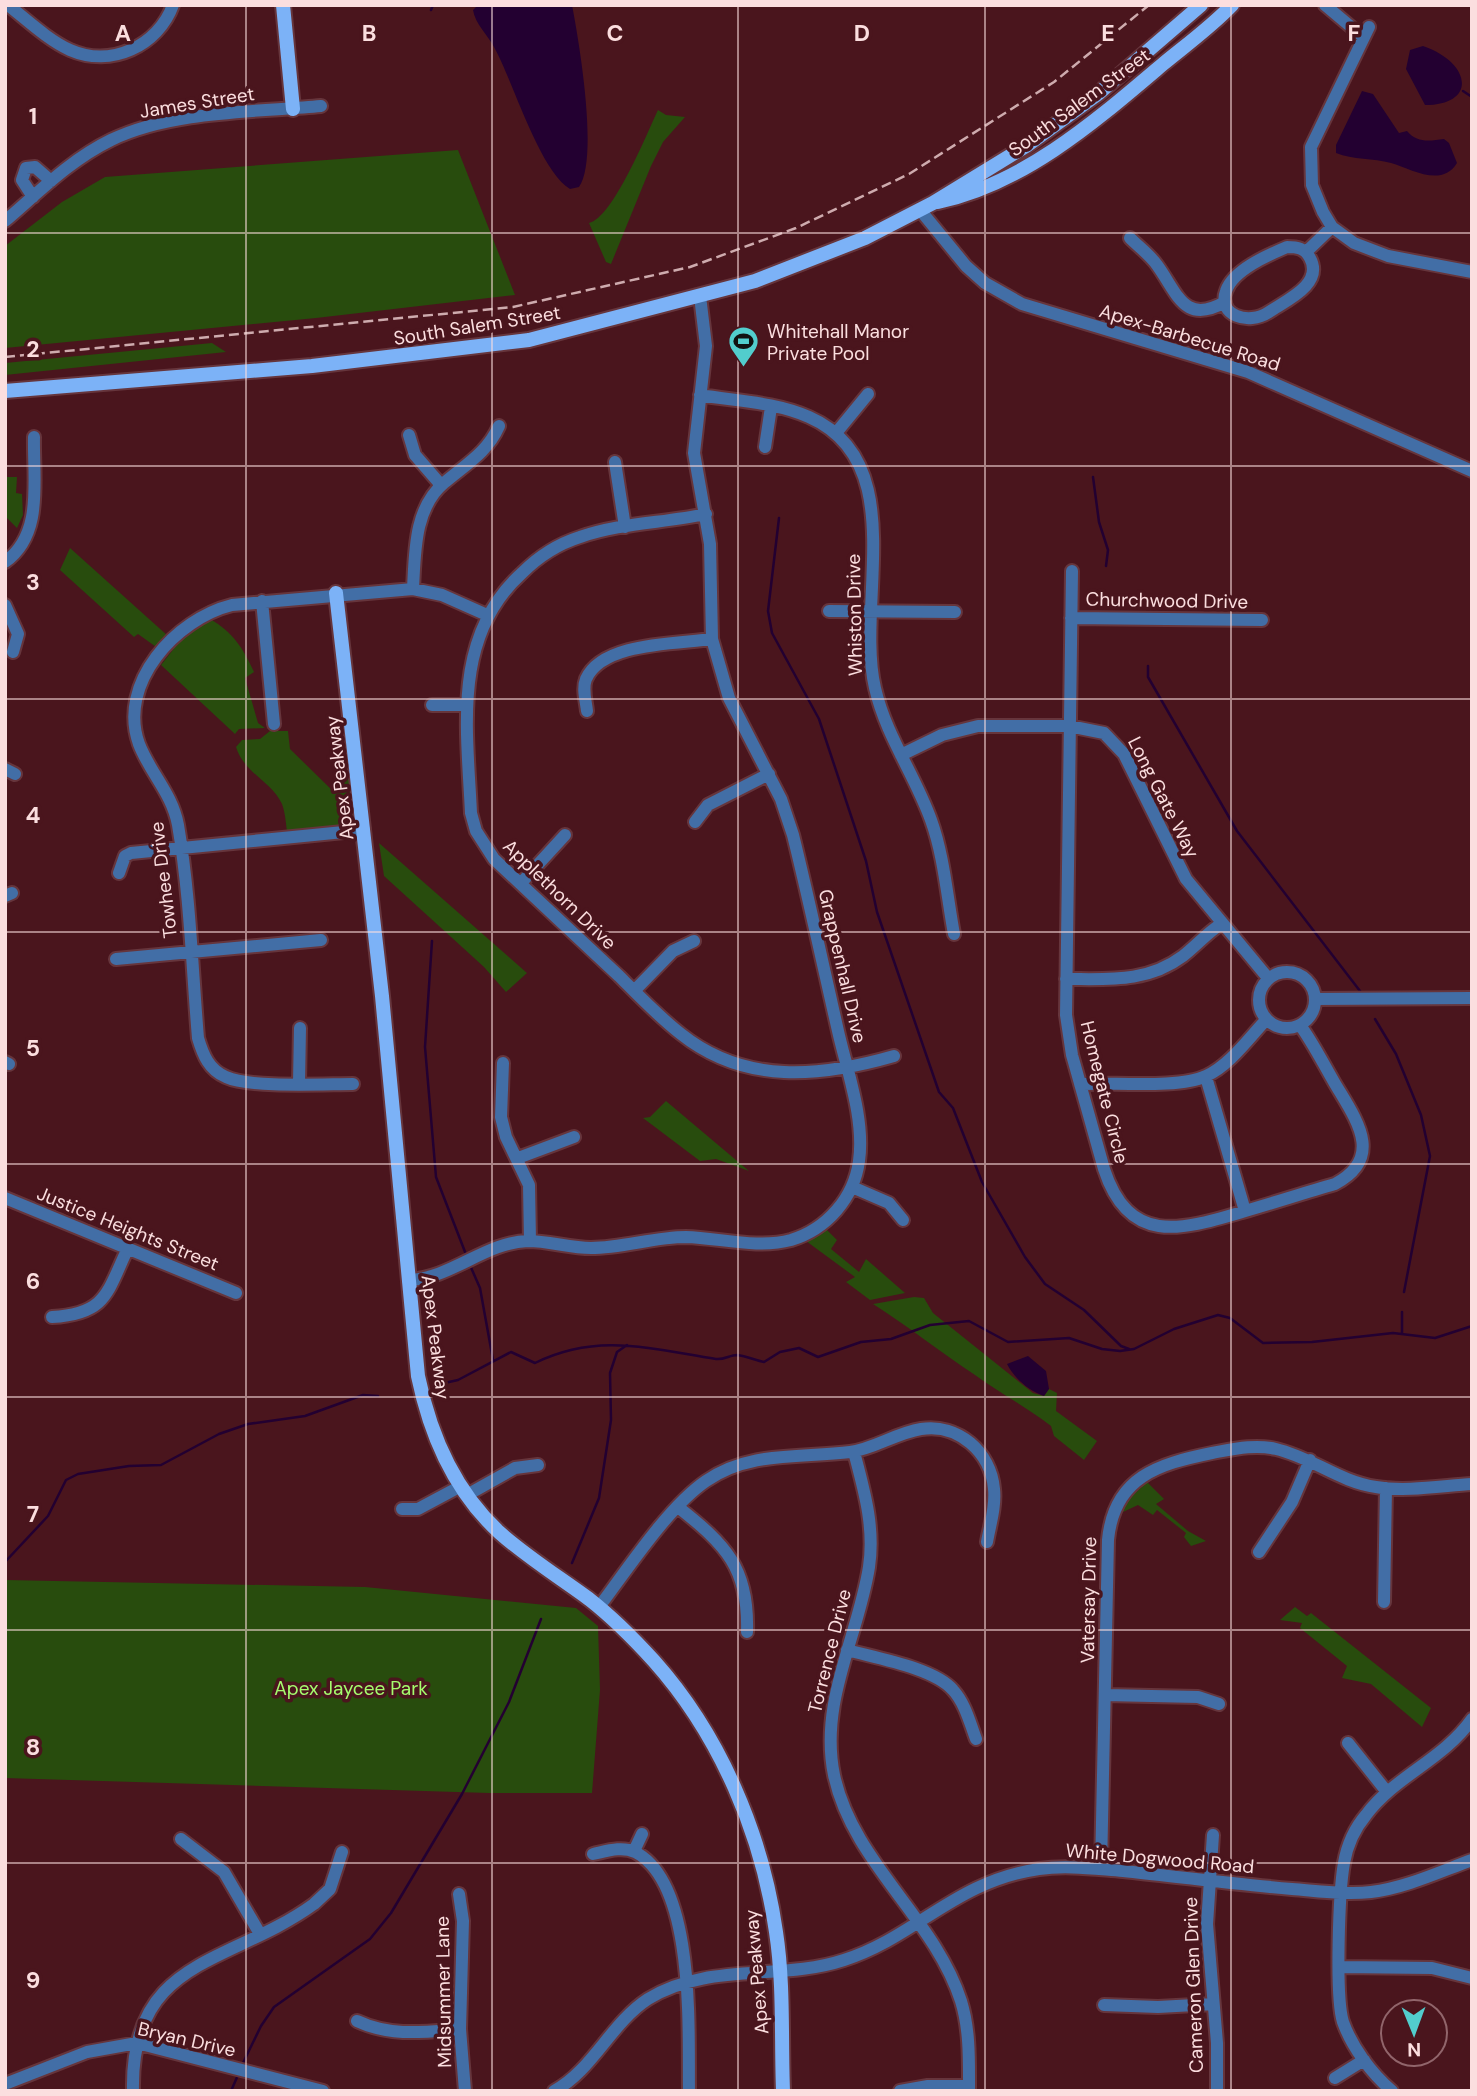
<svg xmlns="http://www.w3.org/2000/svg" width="1477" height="2096" font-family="'DM Sans',sans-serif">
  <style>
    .green { fill: #284c0d }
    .water { fill: #230031 }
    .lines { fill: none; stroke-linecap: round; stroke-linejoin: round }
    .stream { stroke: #230031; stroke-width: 2.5 }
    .minor-casing { stroke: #66353c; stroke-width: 16 }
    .major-casing { stroke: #66353c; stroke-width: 18 }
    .minor { stroke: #426ea6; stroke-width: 12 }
    .major { stroke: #7cb2f7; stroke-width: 14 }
    .rail { stroke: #ceabae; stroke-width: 2.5; stroke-dasharray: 10 5; stroke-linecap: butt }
    .grid { fill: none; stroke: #fbdedf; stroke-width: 2; stroke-opacity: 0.55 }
    .labels { text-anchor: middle; stroke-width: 7; stroke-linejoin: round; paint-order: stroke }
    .street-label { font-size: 19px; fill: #fbdedf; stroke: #4a151d }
    .poi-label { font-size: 19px; fill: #fbdedf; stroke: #4a151d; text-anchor: start }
    .park-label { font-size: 19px; fill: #a5fc6e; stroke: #4a151d }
    .grid-label { font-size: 23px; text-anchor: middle; font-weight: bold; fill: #fbdedf; stroke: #4a151d; stroke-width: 7; stroke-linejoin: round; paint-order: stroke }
  </style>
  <rect width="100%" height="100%" fill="#4a151d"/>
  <path class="green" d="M658 110 666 115 685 117 663 142 651 166 611 264 606 262 589 223C613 218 647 133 658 110Z
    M458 150 515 295 316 318 5 348V246L62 202 105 177Z
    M212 343 226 352 5 375V363Z
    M5 477H17L16 493 22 494 23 515 17 528 5 516Z
    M70 548 168 636 159 649 138 634 134 637 60 570Z
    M210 619C233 632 243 648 254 672L245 678 258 723 265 728 239 729 235 734 161 665 179 642Z
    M270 731H288L290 749 335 793 347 766 354 809 351 824 343 828 287 832C286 823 285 812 282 804 271 781 244 773 236 747L242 740 260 739Z
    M379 843 527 973 506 992 484 967 384 876Z
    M666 1101 749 1171 716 1159 700 1161 643 1118 650 1117Z
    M826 1229 837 1240 831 1249 859 1272 866 1259 905 1293 870 1300 846 1282 855 1277 806 1241Z
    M914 1297 924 1298 933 1313 1033 1393 1044 1396 1049 1389 1057 1393 1056 1411 1097 1441 1084 1460 1054 1436 1051 1426C1026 1407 1000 1393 975 1375 940 1352 908 1326 873 1304Z
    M1147 1482 1164 1499 1156 1504 1188 1531 1206 1541 1191 1546 1184 1537 1186 1533 1157 1510 1153 1515 1138 1505 1123 1512 1127 1501Z
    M5 1580 365 1587 576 1608 598 1626 600 1690 592 1793H489L5 1778Z
    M1295 1607 1307 1616 1311 1613 1431 1708 1422 1727 1371 1684 1342 1678 1347 1666 1300 1628 1302 1623 1280 1620Z"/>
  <path class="water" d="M478 5H572C579 41 599 159 579 187L570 189C539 170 513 81 494 47 488 35 475 24 473 10Z
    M1423 46C1472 63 1477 105 1425 105L1406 69 1410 50Z
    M1362 91 1373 94 1399 133 1407 131C1417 143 1429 141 1444 139L1449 143 1457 163C1442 188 1411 169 1391 163 1373 158 1353 160 1336 153V145Z
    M1028 1356 1046 1371 1049 1389 1044 1396C1029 1391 1014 1378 1007 1364Z"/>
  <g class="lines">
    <path class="stream" d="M431 10 433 5
      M1463 91 1472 97
      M1093 477 1099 522 1108 550 1106 566
      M779 518 768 611 772 633 819 719 866 861 877 912 939 1092 953 1108 982 1182 1025 1257 1045 1284 1084 1310 1121 1346 1129 1349
      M1148 666V677L1237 831 1360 991
      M432 941 425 1047 436 1177 467 1257
      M1375 1019 1396 1054 1421 1115 1430 1156 1404 1292
      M469 1263 480 1288 493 1360
      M1402 1312V1333
      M440 1384 458 1380 511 1352 535 1363C598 1332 651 1349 716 1359 724 1360 730 1355 737 1355 746 1356 755 1360 764 1362L780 1352 799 1348 818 1357 861 1342 891 1339 930 1325 969 1321 1008 1342 1069 1338 1102 1349 1120 1351 1134 1349 1174 1329 1218 1315 1230 1318 1263 1343 1312 1342 1393 1333 1435 1338 1472 1326
      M5 1562 48 1516 66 1480 78 1474 129 1466 161 1465 219 1434 248 1424 305 1416 363 1395 378 1396
      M572 1563 599 1498 611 1420 610 1373 617 1352 627 1345
      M242 2065 261 2026 274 2007 370 1939 391 1913 462 1794 509 1702 541 1619
      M231 2091 238 2075"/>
    <defs>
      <path id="minor" d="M8 5C27 20 48 40 70 50 111 68 158 46 173 5
        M1325 5 1363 37
        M1369 27 1311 147 1312 185 1323 212 1332 227 1354 243 1388 256 1472 272
        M33 197 22 180 26 168 35 167 51 181
        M921 211 966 266 985 283 1022 304 1248 372 1472 471
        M5 221C39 192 70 160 111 140 170 111 255 112 321 106
        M1130 238C1139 247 1150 255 1157 265 1178 294 1184 325 1225 302
        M1287 247C1297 247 1305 248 1310 258 1324 284 1287 300 1269 312 1248 326 1217 315 1226 291 1233 270 1268 255 1287 247Z
        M1306 252 1332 227
        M700 395C735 401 776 402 809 417 912 462 855 603 875 688 886 736 915 775 931 820 944 856 947 897 954 934
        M836 433 868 394
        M409 435 415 455 441 485
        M765 447 771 407
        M615 462 625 527
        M706 514C664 523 620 523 580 537 558 544 538 557 522 573 452 636 467 728 471 813L476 831 494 859C536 898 577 937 619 976 639 996 659 1017 681 1034 745 1085 821 1077 894 1056
        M5 562C44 534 33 480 34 437
        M1072 571 1066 1015 1072 1055 1104 1169C1129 1246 1181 1230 1242 1212 1273 1203 1304 1193 1335 1184 1386 1157 1355 1118 1334 1082 1323 1063 1313 1043 1300 1025
        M413 589C415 553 414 508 444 483 466 464 487 453 499 426
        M262 601 274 724
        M5 605 18 634 13 652
        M829 611 955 612
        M1071 618 1262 620
        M432 705H467
        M587 711C586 701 582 689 586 679 602 642 677 644 712 639
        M901 755 942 735 978 726H1069L1104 733 1124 754 1186 879 1268 978
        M5 769 15 774
        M695 822 708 805 769 774
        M119 873 125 856 131 853 364 830
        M521 883 565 835
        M5 896 12 893
        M116 959 321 940
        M1259 1000a28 28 0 1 1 56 0a28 28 0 1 1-56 0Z
        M1066 979C1108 979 1147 983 1183 956 1196 946 1207 933 1221 924
        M634 991 673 951 694 941
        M1315 999 1472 998
        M5 1062 9 1064
        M503 1063 501 1117 506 1137 529 1185 530 1241
        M1206 1077 1245 1211
        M299 1083 300 1028
        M353 1084C324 1084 249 1088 226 1077 209 1070 203 1055 198 1038 192 967 190 895 178 825 172 793 150 773 139 744 117 683 176 619 232 605L413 589 442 595 487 615
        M1080 1084C1112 1082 1179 1089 1206 1076 1229 1066 1249 1038 1266 1020
        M518 1158 574 1137
        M852 1187 889 1203 903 1220
        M5 1198 236 1293
        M408 1280C451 1279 485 1242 528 1241 549 1241 570 1248 591 1248 623 1248 654 1237 686 1237 720 1238 757 1249 791 1240 827 1229 854 1198 859 1161 865 1119 847 1071 838 1031 823 965 809 900 793 835L781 799 729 698 712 639 710 544 694 453 706 346 700 296
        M52 1317C107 1314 107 1292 128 1248
        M854 1452C864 1490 875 1527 869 1567 858 1637 819 1702 834 1775 853 1863 934 1917 961 2001 970 2030 969 2061 969 2091
        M467 1495 515 1468 538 1465
        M678 1507C726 1545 749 1568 747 1632
        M402 1509H418L461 1486
        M1259 1552 1292 1502 1310 1460
        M1384 1602 1386 1488
        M599 1607C627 1570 668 1507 706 1481 749 1451 800 1458 850 1452 874 1449 896 1433 921 1429 958 1423 991 1452 994 1489 996 1506 990 1525 987 1542
        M847 1650C876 1658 934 1668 953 1690 965 1703 970 1723 976 1739
        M1105 1695 1198 1697 1219 1704
        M1348 1743 1387 1792
        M1213 1835 1207 1924 1217 2043V2091
        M181 1839 224 1872 260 1934
        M634 1851 642 1834
        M593 1854C607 1851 622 1846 635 1852 696 1883 688 2033 689 2091
        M1101 1869 1108 1540C1114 1477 1158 1464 1212 1453 1234 1449 1255 1444 1276 1449 1311 1457 1340 1482 1376 1487 1406 1492 1441 1486 1472 1484
        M459 1894 463 1921 460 2029 465 2091
        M1340 1967 1432 1968 1472 1978
        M1104 2005 1158 2007 1213 2004
        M357 2021C391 2037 424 2032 460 2029
        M1335 2078 1364 2060
        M5 2084 87 2052 137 2043 323 2091
        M133 2091C130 1957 230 1965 314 1904L330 1889 342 1852
        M554 2091C592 2071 611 2023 648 1999 707 1962 781 1981 844 1960 916 1937 955 1881 1039 1869 1067 1865 1095 1869 1123 1871 1179 1877 1236 1884 1292 1889 1318 1891 1345 1895 1371 1892 1405 1888 1439 1872 1472 1860
        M900 2091 928 2086H969
        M1392 2091C1371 2073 1352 2047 1343 2022 1335 1996 1339 1891 1344 1863 1347 1846 1355 1828 1366 1815 1395 1776 1443 1760 1472 1719"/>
      <path id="major" d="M283 5 293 109
        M938 202C1024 184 1097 120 1163 64 1186 45 1211 27 1232 5
        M5 391 312 366 529 340 755 281 865 238 933 203 1026 146 1099 93 1201 5
        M336 593 382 996 418 1376C430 1434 455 1492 500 1533 527 1557 559 1577 589 1599 612 1617 634 1639 654 1661 720 1735 762 1834 776 1932 784 1984 781 2038 783 2091"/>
    </defs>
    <use href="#minor" class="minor-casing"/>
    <use href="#major" class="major-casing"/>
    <use href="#minor" class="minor"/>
    <use href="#major" class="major"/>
    <path class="rail" d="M5 357 513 307 690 267 796 228 909 174 1054 82 1149 5"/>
  </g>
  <path class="grid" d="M246 5V2091M492 5V2091M738 5V2091M985 5V2091M1231 5V2091M5 233H1472M5 466H1472M5 699H1472M5 932H1472M5 1164H1472M5 1397H1472M5 1630H1472M5 1863H1472"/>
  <defs>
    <symbol id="stadium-pin" viewBox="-11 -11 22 30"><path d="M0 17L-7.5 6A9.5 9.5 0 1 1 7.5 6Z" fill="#52cdcd" stroke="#4a151d"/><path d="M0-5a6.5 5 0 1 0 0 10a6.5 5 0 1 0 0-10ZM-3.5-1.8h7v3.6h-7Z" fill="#111"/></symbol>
  </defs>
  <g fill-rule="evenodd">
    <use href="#stadium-pin" x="726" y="324" width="35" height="47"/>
  </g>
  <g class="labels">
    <g class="street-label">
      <text transform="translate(197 102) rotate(-9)" y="7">James Street</text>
      <text transform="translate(1079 102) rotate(-36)" y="7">South Salem Street</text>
      <text transform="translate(477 325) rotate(-9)" y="7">South Salem Street</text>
      <text transform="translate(1190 337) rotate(17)" y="7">Apex-Barbecue Road</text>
      <text transform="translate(1167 600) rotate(1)" y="7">Churchwood Drive</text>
      <text transform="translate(854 615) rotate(-91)" y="7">Whiston Drive</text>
      <text transform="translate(339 778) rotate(-97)" y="7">Apex Peakway</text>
      <text transform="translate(1164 797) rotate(63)" y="7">Long Gate Way</text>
      <text transform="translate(163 880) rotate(-97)" y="7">Towhee Drive</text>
      <text transform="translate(560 894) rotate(44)" y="7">Applethorn Drive</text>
      <text transform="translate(843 966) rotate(77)" y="7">Grappenhall Drive</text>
      <text transform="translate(1105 1092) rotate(76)" y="7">Homegate Circle</text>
      <text transform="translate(128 1228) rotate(22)" y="7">Justice Heights Street</text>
      <text transform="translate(436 1337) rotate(83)" y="7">Apex Peakway</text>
      <text transform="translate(1088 1600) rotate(-89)" y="7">Vatersay Drive</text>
      <text transform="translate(829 1651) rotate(-76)" y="7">Torrence Drive</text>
      <text transform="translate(1160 1858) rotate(5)" y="7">White Dogwood Road</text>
      <text transform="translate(756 1972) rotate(-95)" y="7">Apex Peakway</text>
      <text transform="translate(1193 1985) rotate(-92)" y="7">Cameron Glen Drive</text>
      <text transform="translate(443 1992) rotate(-91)" y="7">Midsummer Lane</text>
      <text transform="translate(187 2039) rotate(13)" y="7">Bryan Drive</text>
    </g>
    <g class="poi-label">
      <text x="767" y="338">Whitehall Manor<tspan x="767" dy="22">Private Pool</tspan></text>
    </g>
    <g class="park-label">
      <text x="351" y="1695">Apex Jaycee Park</text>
    </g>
  </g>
  <g class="grid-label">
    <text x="123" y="41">A</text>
    <text x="369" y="41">B</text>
    <text x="615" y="41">C</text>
    <text x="862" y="41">D</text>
    <text x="1108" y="41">E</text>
    <text x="1354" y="41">F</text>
    <text x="33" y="124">1</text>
    <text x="33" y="357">2</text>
    <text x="33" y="590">3</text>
    <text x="33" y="823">4</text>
    <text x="33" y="1056">5</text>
    <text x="33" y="1289">6</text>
    <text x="33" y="1522">7</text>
    <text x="33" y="1755">8</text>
    <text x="33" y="1988">9</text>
  </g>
  <rect width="1477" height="2096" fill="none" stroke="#fbdedf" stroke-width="14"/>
  <g transform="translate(1414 2033) rotate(179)"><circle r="33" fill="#4a151d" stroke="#91656b" stroke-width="2"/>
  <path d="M0-5L12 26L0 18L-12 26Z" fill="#52cdcd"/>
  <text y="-10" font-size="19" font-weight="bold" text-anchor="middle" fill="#fbdedf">N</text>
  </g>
</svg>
